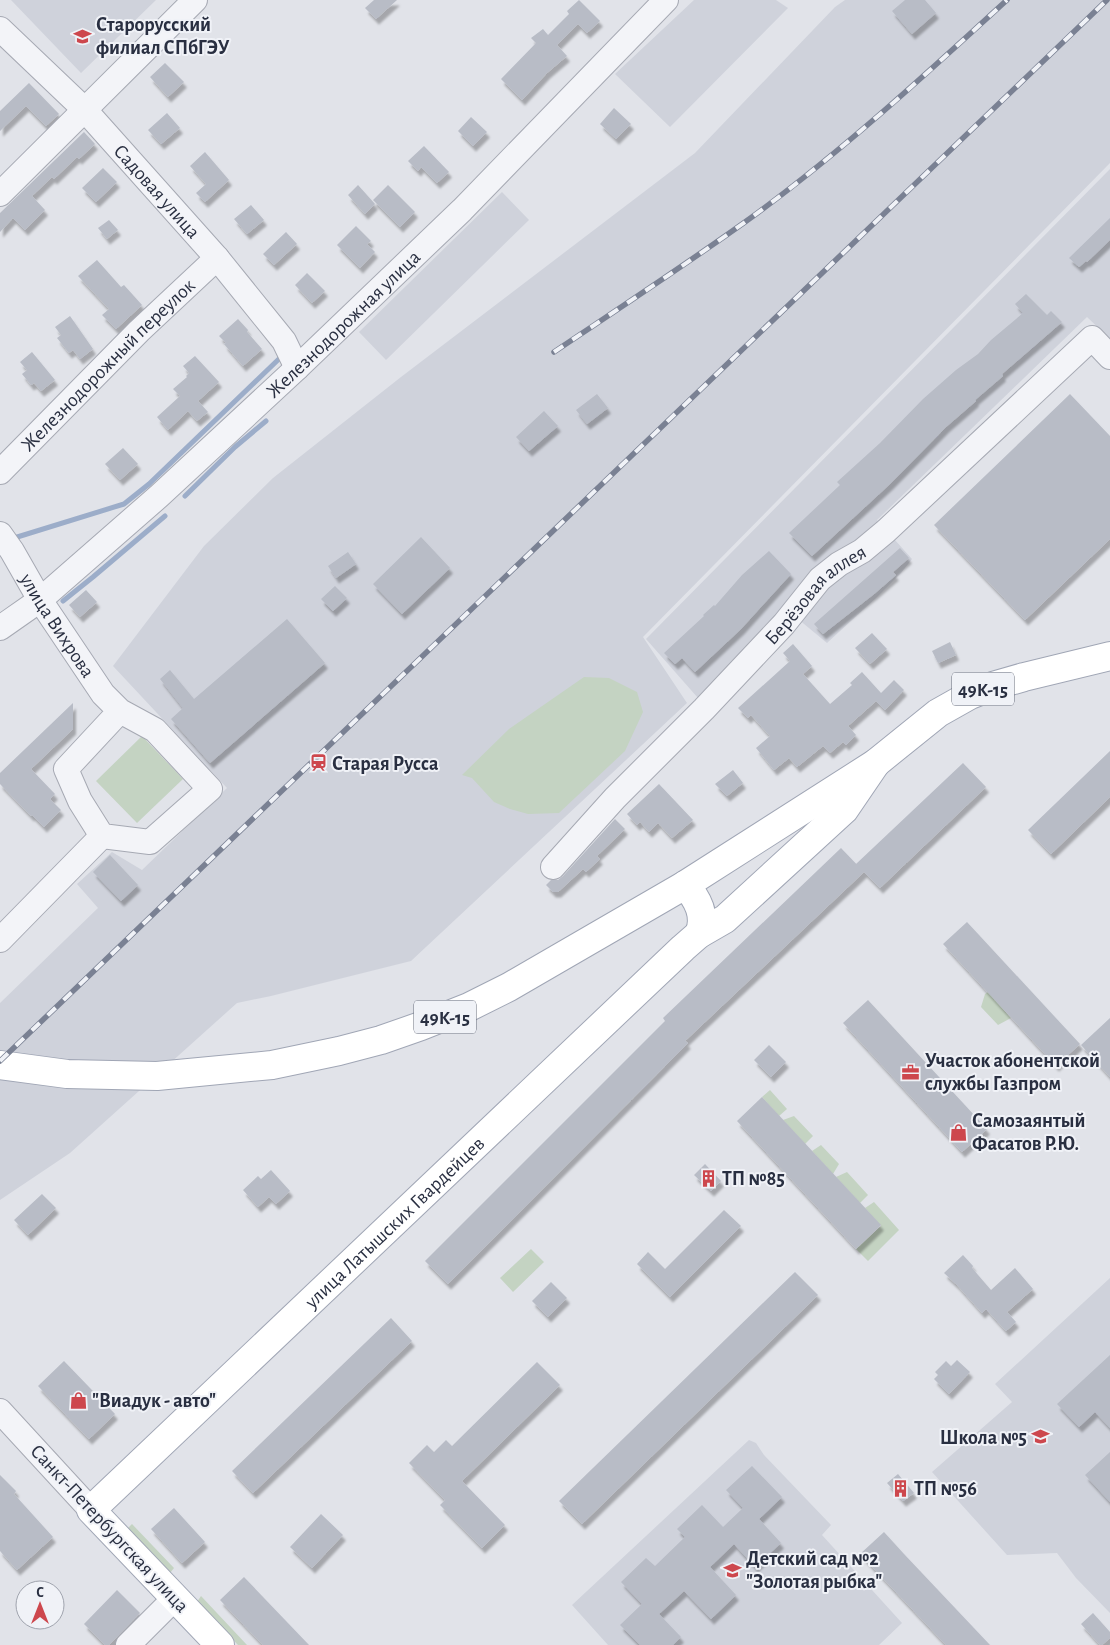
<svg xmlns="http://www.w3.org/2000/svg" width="1110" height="1645" font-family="'Alegreya Sans',sans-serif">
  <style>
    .built { fill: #cfd2db }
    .green { fill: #c4d3c2 }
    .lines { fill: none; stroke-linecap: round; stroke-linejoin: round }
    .stream { stroke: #9cadc9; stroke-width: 5 }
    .building { fill: #b8bcc6; filter: url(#shadow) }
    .minor-casing { stroke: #a6a9b3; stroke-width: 26 }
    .major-casing { stroke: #a0a6b5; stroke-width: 30 }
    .minor { stroke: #f3f4f8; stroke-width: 24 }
    .major { stroke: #fff; stroke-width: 28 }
    .rail-casing { stroke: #7a8193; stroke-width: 5.5 }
    .rail { stroke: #f0f2f7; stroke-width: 4; stroke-dasharray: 11; stroke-linecap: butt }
    .labels { text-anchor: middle; stroke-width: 4; stroke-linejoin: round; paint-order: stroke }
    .shield { fill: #f0f2f7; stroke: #656a78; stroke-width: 1 }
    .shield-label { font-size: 19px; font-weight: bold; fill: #292f41 }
    .poi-label { font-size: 20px; font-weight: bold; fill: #292f41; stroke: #f0f2f7; text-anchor: start }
    .street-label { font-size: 20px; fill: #292f41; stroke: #f0f2f7 }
  </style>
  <defs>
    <filter id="shadow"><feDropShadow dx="3" dy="5.5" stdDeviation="1" flood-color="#0004"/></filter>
  </defs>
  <rect width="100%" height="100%" fill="#e1e3e9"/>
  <path class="built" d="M11 0H156L81 73Z
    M694 0H776L788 8 670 127 615 74Z
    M845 0H1110V163L643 637 687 703 411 961 271 996 237 1003 70 1153 0 1200V1003L98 908 77 884 112 852 142 870 227 788 113 666 204 546 273 478 401 377 695 153 835 7Z
    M1110 169V339L1087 317 877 520 912 559 901 573 876 598 827 643 786 609 698 698 646 639Z
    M502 192 529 220 386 360 359 332Z
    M1110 1278V1613L1076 1578 1057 1553 1007 1555 932 1472 1012 1402 995 1384Z
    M749 1440 756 1443 764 1455 831 1525 822 1535 902 1623 879 1645H608L572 1605Z"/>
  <path class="green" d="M584 677 609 678 637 692 643 712 625 751 559 813 528 814 510 809 494 802 472 778 462 775 509 729Z
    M142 736 183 779 137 823 96 781Z
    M988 992 1011 1018 998 1025 981 1007 985 994Z
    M770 1090 787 1109 779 1116 762 1097Z
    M794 1116 813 1136 805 1144 783 1120Z
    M821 1145 839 1164 833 1174 812 1151Z
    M847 1172 868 1195 860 1203 836 1177Z
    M874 1202 899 1230 868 1261 856 1249 881 1226 865 1208Z
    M531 1249 544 1262 513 1292 500 1278Z
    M132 1524 174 1568 170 1573 128 1528Z
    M201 1596 247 1645H238L197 1602Z"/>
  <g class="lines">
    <path class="stream" d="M185 496 235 447 266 421
      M14 538 124 504 149 484 282 356
      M63 601 93 577 165 516"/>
  </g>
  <path class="building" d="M374 0H397L376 19 365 8Z
    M579 0 600 21 587 33 578 24 557 45 567 56 547 73 522 100 501 79 536 43 531 38 543 29 548 35 569 14 567 11Z
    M905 0H925L936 13 912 34 892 11Z
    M165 63 184 82 168 97 150 77Z
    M29 83 59 114 46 126 26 106 0 131V111Z
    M614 108 631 124 616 139 600 124Z
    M167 113 180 128 161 144 148 130Z
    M471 117 487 132 473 146 458 131Z
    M84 132 95 144 79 159 77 157 54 179 52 177 32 196 45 210 25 230 13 218 0 232V213Z
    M424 146 449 172 437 183 421 167 418 171 408 161Z
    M205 152 229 180 205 202 196 193 206 184 190 166Z
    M103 168 117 182 96 202 82 188Z
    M358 185 375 204 365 214 348 195Z
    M388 185 415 212 400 227 373 200Z
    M251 205 264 220 247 234 234 219Z
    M1110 218V240L1087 262 1086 261 1079 267 1069 258Z
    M109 220 118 230 107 239 98 228Z
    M356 226 371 241 367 244 375 252 360 268 337 245Z
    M286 232 297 244 274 265 263 254Z
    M97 260 121 287 124 285 142 305 116 329 102 315 109 309 78 276Z
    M307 273 325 291 312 303 295 285Z
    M1026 294 1047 315 1051 311 1062 322 1002 374 1003 376 975 400 976 401 946 427 890 484 812 556 789 533 840 485 837 482 880 443 923 399 956 370 978 354 991 340 1023 313 1015 304Z
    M70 316 93 349 80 359 73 350 69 353 57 338 61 335 55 327Z
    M238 319 248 330 247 332 262 349 243 366 224 344 226 343 219 336Z
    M32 352 55 380 41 391 34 383 31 385 22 374 27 370 20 362Z
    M195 356 219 382 198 401 208 412 197 421 188 411 168 430 157 417 180 396 173 389 187 377 186 376 189 373 183 366Z
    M597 394 608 408 587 424 576 410Z
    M1070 394 1110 436V539L1025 620 934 525Z
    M544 411 558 426 529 451 516 437Z
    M123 448 138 464 120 480 105 464Z
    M421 537 450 568 402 614 373 584Z
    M900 548 909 558 893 572 896 575 874 594 823 634 814 624Z
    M769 551 791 574 741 629 695 672 682 658 675 664 664 653 704 616 703 615 714 605 715 606 742 575Z
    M348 552 356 564 336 578 328 566Z
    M335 586 347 598 333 611 321 599Z
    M86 590 97 602 80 617 69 605Z
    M287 619 325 663 210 763 171 719 183 708 160 679 170 670 194 699Z
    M872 633 887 649 870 664 855 648Z
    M950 642 956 655 938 663 932 651Z
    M793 644 812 666 803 674 830 704 852 685 850 683 862 672 881 693 894 680 904 690 885 710 876 701 848 726 856 735 846 745 843 742 830 753 823 746 797 767 789 758 774 770 756 748 770 736 751 715 748 718 738 708 790 661 783 653Z
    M73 703V729L31 769 55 794 50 799 61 810 44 827 32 815 31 816 0 784V773Z
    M1110 751V797L1051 854 1028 830Z
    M963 763 986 787 880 888 856 864Z
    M733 770 743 783 727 796 715 784Z
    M659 784 693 820 672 838 658 823 649 832 640 822 637 825 627 814Z
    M615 819 625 829 597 856 600 859 586 872 583 869 558 892H553L546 885 551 880H558L563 876Z
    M841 848 864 872 685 1041 688 1043 448 1284 425 1261 665 1021 663 1018Z
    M110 855 138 885 121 901 93 872Z
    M967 922 1080 1044 1056 1066 943 944Z
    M868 1000 987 1129 962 1152 843 1023Z
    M1110 1018V1077L1081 1045Z
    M769 1045 786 1062 771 1077 754 1060Z
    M762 1097 881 1225 856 1249 737 1121Z
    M705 1164 721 1181 711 1191 694 1175Z
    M271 1170 290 1191 276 1204 269 1197 258 1207 243 1190 258 1176 261 1179Z
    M42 1194 56 1208 28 1235 14 1220Z
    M724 1210 741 1226 670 1297 637 1264 648 1252 665 1269Z
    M963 1255 973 1266 972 1268 991 1290 1015 1268 1033 1289 1007 1312 1016 1322 1006 1331 986 1309 982 1313 957 1285 944 1273Z
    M795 1272 818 1295 582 1524 559 1501Z
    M551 1282 567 1298 548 1317 532 1301Z
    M391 1318 412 1341 253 1493 232 1471Z
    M1110 1355V1428L1095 1412 1079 1427 1057 1404Z
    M957 1360 970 1372 949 1394 934 1379 938 1375 935 1372 946 1361 951 1366Z
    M64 1361 115 1414 89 1439 38 1386Z
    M537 1362 560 1385 462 1481 505 1525 482 1548 440 1505 445 1500 409 1463 427 1445 434 1452 446 1440 452 1446Z
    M1110 1452V1502L1085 1475Z
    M752 1466 782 1497 759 1519 781 1543 755 1567 734 1544 710 1567 736 1595 711 1619 684 1591 659 1614 681 1637 673 1645H640L620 1625 642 1604 621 1582 646 1558 655 1566 685 1537 677 1529 702 1505 723 1527 743 1508 726 1490Z
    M898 1474 914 1493 903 1501 887 1483Z
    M0 1475 16 1491 14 1494 53 1537 17 1570 0 1551Z
    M174 1508 205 1542 182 1563 151 1529Z
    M321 1514 343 1535 312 1568 290 1547Z
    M884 1532 904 1554 990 1645H946L860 1554Z
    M244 1577 309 1645H263L220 1600Z
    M117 1590 140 1613 109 1645H105L84 1624Z
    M1093 1613 1110 1632V1638L1102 1645H1100L1081 1624Z"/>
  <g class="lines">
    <defs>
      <g id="minor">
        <path id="s1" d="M0 29 84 109 217 258 284 341 297 368"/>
        <path d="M0 194 195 0"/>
        <path id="s2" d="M0 472 139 331 217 258"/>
        <path id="s3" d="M0 534 12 551 40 600 103 694 120 711 155 730 210 789 150 842 102 836 80 801 66 769 120 711"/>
        <path id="s4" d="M0 628 40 600 159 496 297 368 462 210 666 0"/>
        <path id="s5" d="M553 867 615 798 704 709 784 624 820 579 839 564 862 551 886 531 1092 338 1110 357"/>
        <path d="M0 940 102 836"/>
        <path d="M0 1411 91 1510"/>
        <path d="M128 1645 175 1598"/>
      </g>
      <g id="major">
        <path d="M685 885C697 898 707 916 699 934"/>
        <path d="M0 1065 67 1074 157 1076 272 1065 339 1051 381 1040 421 1026 469 1007 509 987 685 885 876 763 938 713 970 695 993 686 1024 677 1110 656"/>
        <path id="s6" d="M220 1645 91 1510 683 948 699 934 725 919 844 810 876 763"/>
      </g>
    </defs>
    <use href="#minor" class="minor-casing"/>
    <use href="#major" class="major-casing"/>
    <use href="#minor" class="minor"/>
    <use href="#major" class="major"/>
    <defs>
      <path id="rail" d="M554 352C618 309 682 267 745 222 838 155 923 77 1007 0
        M0 1061 1107 0"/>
    </defs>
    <use href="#rail" class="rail-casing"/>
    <use href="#rail" class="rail"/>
  </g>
  <defs>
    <symbol id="university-bare" viewBox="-9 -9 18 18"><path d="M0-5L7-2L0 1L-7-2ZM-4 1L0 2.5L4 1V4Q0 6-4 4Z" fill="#cd474d" stroke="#f0f2f7" stroke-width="2.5" paint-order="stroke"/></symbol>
    <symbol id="station-bare" viewBox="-9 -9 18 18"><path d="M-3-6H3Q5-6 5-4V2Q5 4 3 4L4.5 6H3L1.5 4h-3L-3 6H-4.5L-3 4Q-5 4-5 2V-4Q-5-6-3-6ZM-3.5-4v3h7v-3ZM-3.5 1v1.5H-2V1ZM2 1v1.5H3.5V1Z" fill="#cd474d" stroke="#f0f2f7" stroke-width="2.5" paint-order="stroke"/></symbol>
    <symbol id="office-bare" viewBox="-9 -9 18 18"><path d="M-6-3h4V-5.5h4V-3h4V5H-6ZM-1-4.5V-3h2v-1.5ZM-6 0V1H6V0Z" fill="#cd474d" stroke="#f0f2f7" stroke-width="2.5" paint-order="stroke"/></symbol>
    <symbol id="shop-bare" viewBox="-9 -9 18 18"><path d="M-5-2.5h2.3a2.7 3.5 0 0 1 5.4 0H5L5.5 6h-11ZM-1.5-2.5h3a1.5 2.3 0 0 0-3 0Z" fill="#cd474d" stroke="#f0f2f7" stroke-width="2.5" paint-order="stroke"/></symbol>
    <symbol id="building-bare" viewBox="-9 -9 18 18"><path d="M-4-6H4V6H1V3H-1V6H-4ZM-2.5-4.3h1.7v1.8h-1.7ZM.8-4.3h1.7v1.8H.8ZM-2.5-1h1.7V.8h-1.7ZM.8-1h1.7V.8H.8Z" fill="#cd474d" stroke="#f0f2f7" stroke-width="2.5" paint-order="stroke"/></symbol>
    <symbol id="school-bare" viewBox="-9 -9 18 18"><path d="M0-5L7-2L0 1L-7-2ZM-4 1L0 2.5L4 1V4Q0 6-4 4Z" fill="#cd474d" stroke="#f0f2f7" stroke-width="2.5" paint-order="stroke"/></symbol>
  </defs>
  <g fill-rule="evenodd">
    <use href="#university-bare" x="70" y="24" width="25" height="25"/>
    <use href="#station-bare" x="306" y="750" width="25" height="25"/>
    <use href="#office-bare" x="898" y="1060" width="25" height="25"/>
    <use href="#shop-bare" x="946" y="1120" width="25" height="25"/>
    <use href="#building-bare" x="696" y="1166" width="25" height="25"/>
    <use href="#shop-bare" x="66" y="1388" width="25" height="25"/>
    <use href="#school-bare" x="1028" y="1424" width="25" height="25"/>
    <use href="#building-bare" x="888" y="1476" width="25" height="25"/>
    <use href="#school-bare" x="720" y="1558" width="25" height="25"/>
  </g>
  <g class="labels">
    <g class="shield">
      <rect x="952" y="672.5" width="62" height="33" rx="4"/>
      <rect x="414" y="1000.5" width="62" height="33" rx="4"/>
    </g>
    <g class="shield-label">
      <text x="983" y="696">49К-15</text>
      <text x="445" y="1024">49К-15</text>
    </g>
    <g class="poi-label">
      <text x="96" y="31">Старорусский<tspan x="96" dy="23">филиал СПбГЭУ</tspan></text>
      <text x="332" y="770">Старая Русса</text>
      <text x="925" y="1067">Участок абонентской<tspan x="925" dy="23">службы Газпром</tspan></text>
      <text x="972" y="1127">Самозаянтый<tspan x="972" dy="23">Фасатов Р.Ю.</tspan></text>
      <text x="722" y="1185">ТП №85</text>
      <text x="92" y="1407">"Виадук - авто"</text>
      <text x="1027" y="1444" text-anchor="end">Школа №5</text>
      <text x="914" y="1495">ТП №56</text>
      <text x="746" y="1565">Детский сад №2<tspan x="746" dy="23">"Золотая рыбка"</tspan></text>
    </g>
    <g class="street-label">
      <text dy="7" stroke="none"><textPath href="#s1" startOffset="226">Садовая улица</textPath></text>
      <text dy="7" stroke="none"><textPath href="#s4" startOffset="459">Железнодорожная улица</textPath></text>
      <text dy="7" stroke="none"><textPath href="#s2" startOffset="152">Железнодорожный переулок</textPath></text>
      <text dy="7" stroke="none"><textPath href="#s5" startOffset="379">Берёзовая аллея</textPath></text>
      <text dy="7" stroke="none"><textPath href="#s3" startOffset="108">улица Вихрова</textPath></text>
      <text dy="7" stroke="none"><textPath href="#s6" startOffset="605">улица Латышских Гвардейцев</textPath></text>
      <text transform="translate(110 1528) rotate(47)" y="7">Санкт-Петербургская улица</text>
    </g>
  </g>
  <g transform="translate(40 1605)"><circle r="24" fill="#f0f2f7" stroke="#a0a4ae"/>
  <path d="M0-4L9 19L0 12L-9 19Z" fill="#cd474d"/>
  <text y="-8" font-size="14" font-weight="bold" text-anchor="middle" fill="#292f41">С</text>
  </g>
</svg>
